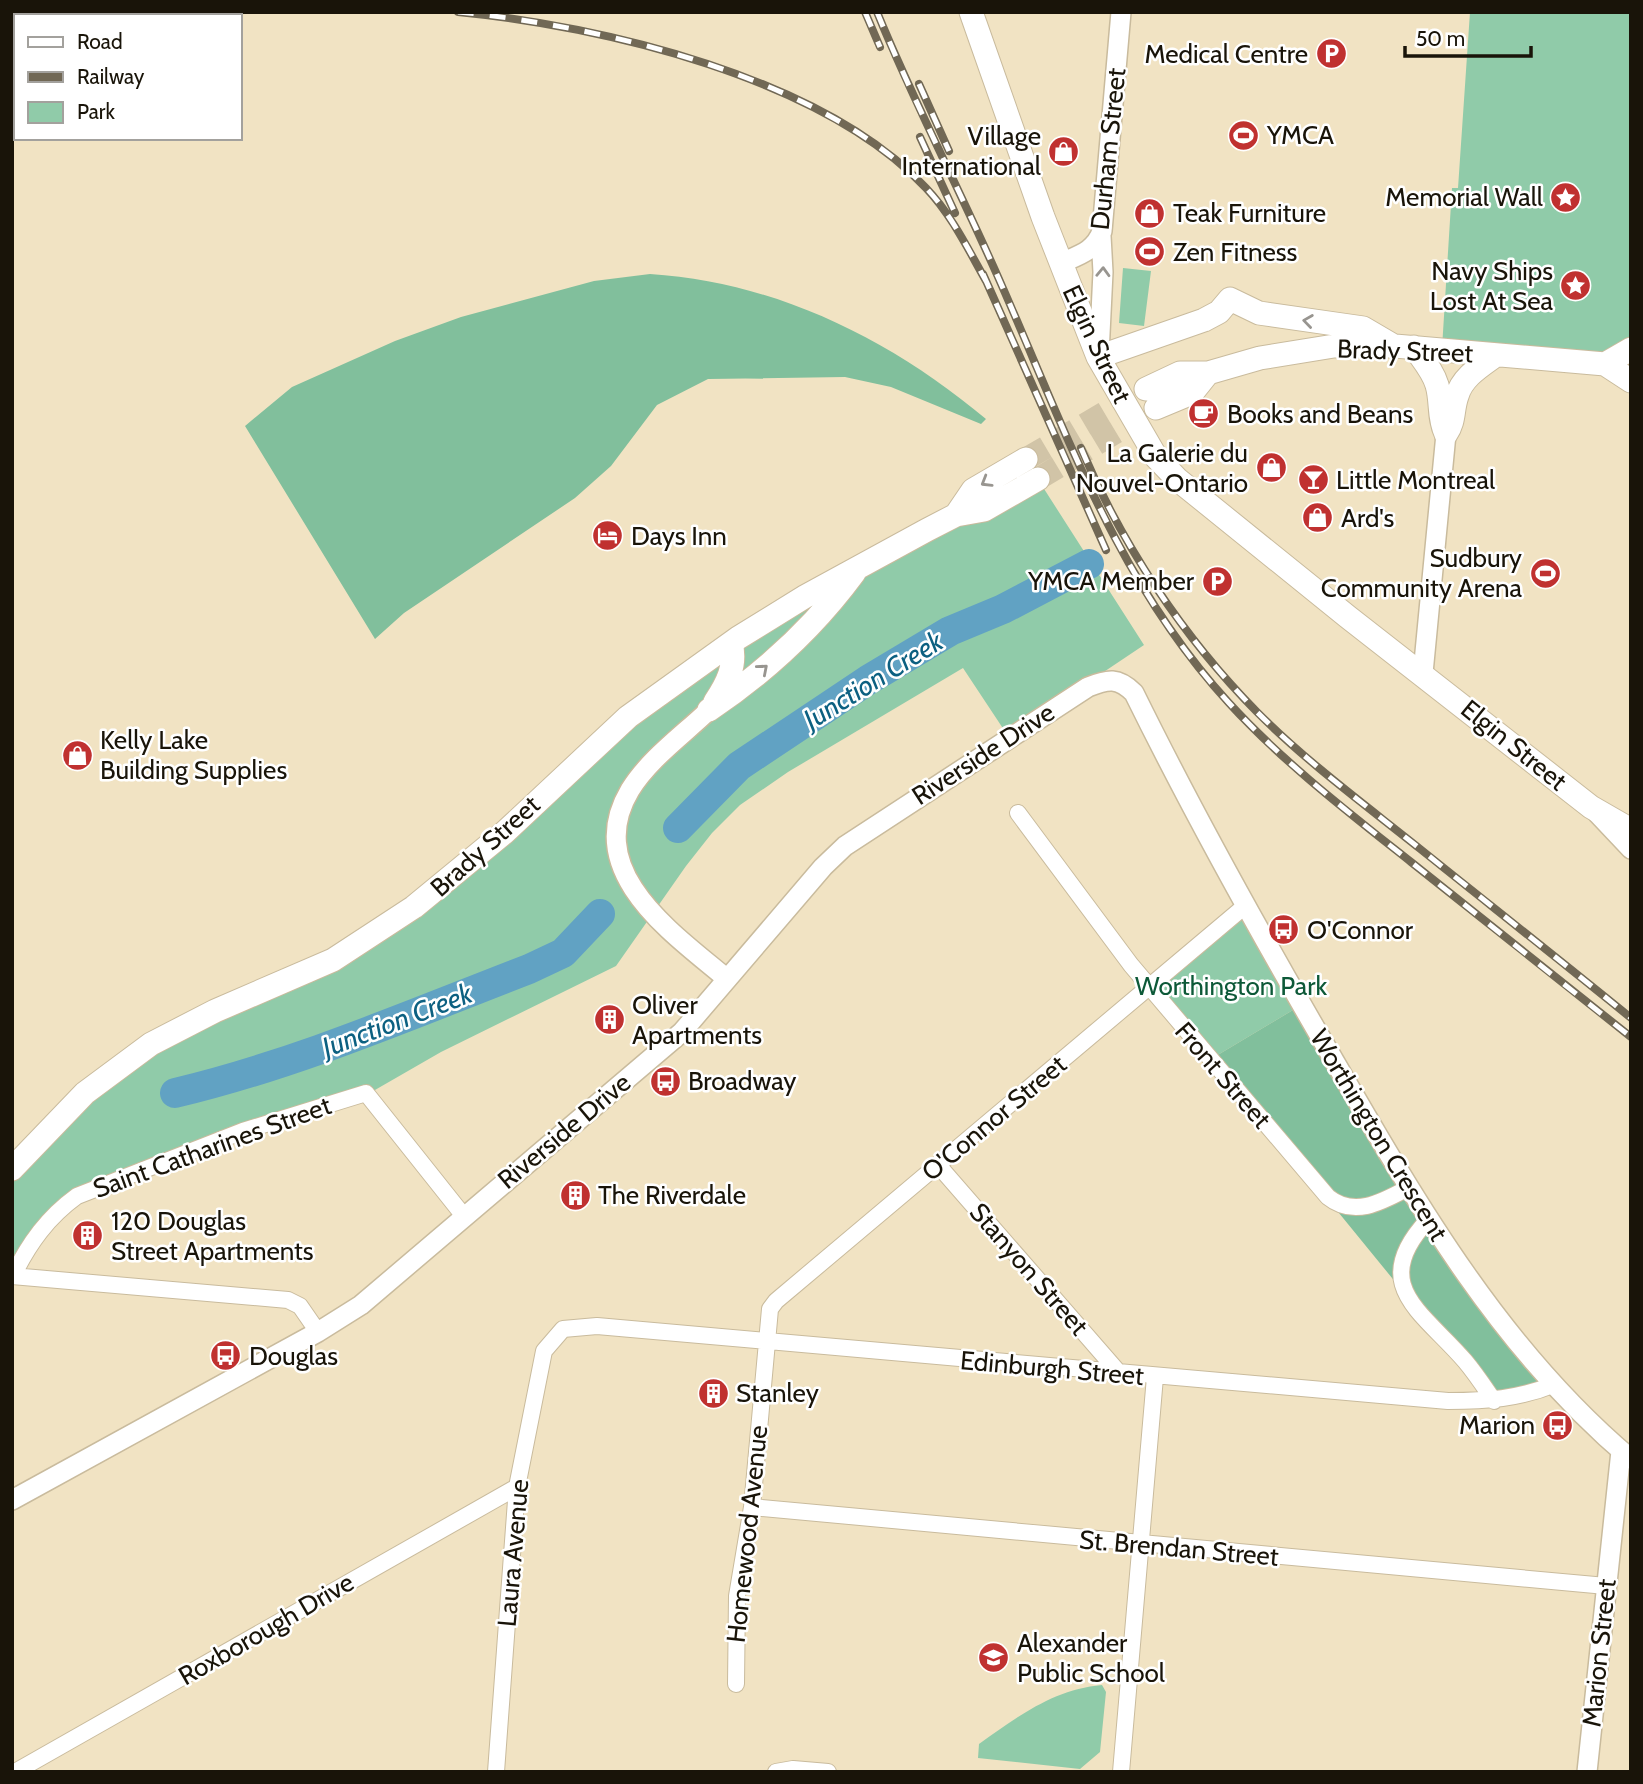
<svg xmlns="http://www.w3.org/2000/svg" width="1643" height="1784" font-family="Cabin,sans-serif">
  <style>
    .green { fill: #90cba9 }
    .forest { fill: #81bf9c }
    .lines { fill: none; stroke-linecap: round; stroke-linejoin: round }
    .river { stroke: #61a2c3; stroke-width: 30 }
    .secondary-tunnel { stroke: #d1c4a7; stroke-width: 23; stroke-dasharray: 23 11; stroke-linecap: butt }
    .minor-casing { stroke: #c9bb9d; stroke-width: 18 }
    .tertiary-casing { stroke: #c9bb9d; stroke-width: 22 }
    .secondary-casing { stroke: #c9bb9d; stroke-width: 25 }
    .minor { stroke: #fff; stroke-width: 16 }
    .tertiary { stroke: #fff; stroke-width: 19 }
    .secondary { stroke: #fff; stroke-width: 23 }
    .rail-casing { stroke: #716855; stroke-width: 8 }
    .rail { stroke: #fff; stroke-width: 5; stroke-dasharray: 16; stroke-linecap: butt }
    .oneway { stroke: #989590 }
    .labels { text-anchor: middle; stroke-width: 5; stroke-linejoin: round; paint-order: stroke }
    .poi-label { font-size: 26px; fill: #191409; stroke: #fff; text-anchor: start }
    .street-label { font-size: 26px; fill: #191409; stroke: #fff }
    .park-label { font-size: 26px; fill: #0d5938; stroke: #fff }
    .water-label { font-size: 28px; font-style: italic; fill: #0c6081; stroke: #fff }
  </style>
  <rect width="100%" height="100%" fill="#f1e3c3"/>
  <path class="green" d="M1470 12H1631V348L1604 363 1442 348 1452 188H1458Z
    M1123 268 1151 271 1144 326 1119 323Z
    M1039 481 1144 645 1008 736 963 668 788 772 740 805 712 833 686 866 616 966 441 1052 368 1094 78 1197 12 1277V1166L84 1092 363 941 665 686Z
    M1245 904 1303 1004 1211 1059 1149 986Z
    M1102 1685 1106 1692 1100 1752 1080 1769 978 1758 979 1744C1017 1717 1054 1689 1102 1685Z"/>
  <path class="forest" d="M650 274C776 282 890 339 986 419L981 424 891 387 845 377 708 379 657 405 611 466 575 498 404 613 375 639 245 426 292 387 395 341 461 317 594 281Z
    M1303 1004 1409 1186 1555 1382 1492 1400C1398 1287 1307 1171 1211 1059Z"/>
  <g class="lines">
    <path class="river" d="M678 828 739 766 868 680 950 631 1003 609 1089 564
      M175 1093C297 1064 412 1014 529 969L563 953 600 914"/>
    <path class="secondary-tunnel" d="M1026 459 1140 392
      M1038 479 1156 408"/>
    <defs>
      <path id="minor" d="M1018 813 1131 965 1328 1197C1354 1218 1382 1202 1408 1188
        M938 1165 1120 1374
        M1428 1220C1367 1285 1423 1312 1465 1361 1476 1374 1485 1388 1494 1401
        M12 1276 288 1300 300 1306 318 1332
        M13 1276C29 1243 48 1217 77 1196L243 1131 366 1093 463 1215
        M752 1507 1606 1586
        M736 1684 737 1596 752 1507 770 1309 776 1301 1245 906
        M15 1772 517 1487
        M496 1772 517 1487 544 1351 563 1329 597 1326 1448 1401C1486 1401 1519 1399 1555 1384
        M776 1772 793 1769 828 1772
        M1121 1772 1155 1377"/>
      <path id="tertiary" d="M1061 263C1079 255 1095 251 1102 231L1121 12
        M1099 354 1103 272 1101 236
        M1423 673 1446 434
        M709 710C683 735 649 759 630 790 581 872 674 934 727 979
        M1597 813 1631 849
        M12 1500 318 1332 361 1305 682 1032 823 867 845 846 1088 687C1108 679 1118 677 1134 693 1195 817 1262 937 1332 1057 1416 1202 1500 1349 1631 1459
        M1587 1772 1621 1451"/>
      <path id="secondary" d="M971 12 1043 217 1098 357 1156 457 1177 479 1348 617 1591 807 1631 830
        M1414 347C1422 359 1433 371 1437 385 1442 402 1438 417 1446 434 1455 421 1452 410 1457 396 1462 377 1481 366 1496 355
        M1098 357 1204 320 1219 312 1230 299 1259 313 1363 328 1392 345
        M1605 364 1631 349
        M1146 389 1180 373H1208L1260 358 1334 346H1395L1605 364 1631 381
        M1156 408 1192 393 1208 373
        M956 515 973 490 1026 459
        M715 702C727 684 737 665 731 643
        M709 710C764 673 815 626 854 573
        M12 1169 85 1093 151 1044 215 1011 333 960 414 907 504 833 628 717 738 638 806 596 927 530 956 515 984 510 1038 479"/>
    </defs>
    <use href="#minor" class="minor-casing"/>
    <use href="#tertiary" class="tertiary-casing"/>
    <use href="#secondary" class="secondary-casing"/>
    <use href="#minor" class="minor"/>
    <use href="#tertiary" class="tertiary"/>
    <use href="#secondary" class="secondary"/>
    <defs>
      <path id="rail" d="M458 12C603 26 823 78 926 188 951 214 968 249 986 281
        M865 12 880 47
        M877 12C915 105 962 194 1002 286 1067 434 1117 581 1229 703 1283 762 1348 812 1411 862 1484 920 1557 979 1631 1037
        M200 16 227 12
        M12 57 16 56
        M919 84 949 151
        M920 137 955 213
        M983 274 1106 550
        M1081 448C1122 545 1183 637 1257 712 1307 762 1364 804 1419 848 1490 905 1561 961 1631 1018"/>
    </defs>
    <use href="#rail" class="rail-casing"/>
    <use href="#rail" class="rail"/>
  </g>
  <defs><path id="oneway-chevron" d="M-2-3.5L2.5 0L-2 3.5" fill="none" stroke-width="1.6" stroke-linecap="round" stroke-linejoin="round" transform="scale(1.75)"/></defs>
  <g class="oneway">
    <use href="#oneway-chevron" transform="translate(1103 272) rotate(-88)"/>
    <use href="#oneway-chevron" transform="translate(1308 321) rotate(-172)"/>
    <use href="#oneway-chevron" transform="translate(986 482) rotate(149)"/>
    <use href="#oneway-chevron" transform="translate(763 669) rotate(-41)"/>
  </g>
  <defs>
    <symbol id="parking-disc" viewBox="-11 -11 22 22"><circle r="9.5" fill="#c03130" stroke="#fff"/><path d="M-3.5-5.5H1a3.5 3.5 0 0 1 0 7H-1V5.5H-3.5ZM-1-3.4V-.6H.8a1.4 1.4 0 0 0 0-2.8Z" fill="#fff"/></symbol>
    <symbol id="stadium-disc" viewBox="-11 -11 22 22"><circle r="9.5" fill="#c03130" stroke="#fff"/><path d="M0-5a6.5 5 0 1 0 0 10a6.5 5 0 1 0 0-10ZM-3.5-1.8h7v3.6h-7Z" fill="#fff"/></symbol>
    <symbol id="shop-disc" viewBox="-11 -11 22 22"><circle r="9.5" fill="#c03130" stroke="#fff"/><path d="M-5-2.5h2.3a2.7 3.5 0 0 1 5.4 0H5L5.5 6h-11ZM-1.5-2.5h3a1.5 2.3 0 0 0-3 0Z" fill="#fff"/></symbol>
    <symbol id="sight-disc" viewBox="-11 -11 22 22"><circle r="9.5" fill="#c03130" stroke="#fff"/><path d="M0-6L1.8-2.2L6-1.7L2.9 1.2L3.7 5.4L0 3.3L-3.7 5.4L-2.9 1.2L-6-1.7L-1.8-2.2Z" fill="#fff"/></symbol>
    <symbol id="cafe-disc" viewBox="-11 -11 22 22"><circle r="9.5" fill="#c03130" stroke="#fff"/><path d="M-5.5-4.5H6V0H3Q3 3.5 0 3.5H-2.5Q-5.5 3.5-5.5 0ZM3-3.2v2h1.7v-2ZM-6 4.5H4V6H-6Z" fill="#fff"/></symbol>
    <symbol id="bar-disc" viewBox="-11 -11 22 22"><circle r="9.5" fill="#c03130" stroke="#fff"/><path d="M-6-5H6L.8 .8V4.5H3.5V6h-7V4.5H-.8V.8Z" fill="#fff"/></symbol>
    <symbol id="hotel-disc" viewBox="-11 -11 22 22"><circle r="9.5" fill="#c03130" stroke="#fff"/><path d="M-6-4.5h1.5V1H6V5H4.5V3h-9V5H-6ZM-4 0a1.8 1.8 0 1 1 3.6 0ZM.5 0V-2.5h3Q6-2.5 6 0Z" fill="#fff"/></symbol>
    <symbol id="bus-disc" viewBox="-11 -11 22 22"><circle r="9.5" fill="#c03130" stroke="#fff"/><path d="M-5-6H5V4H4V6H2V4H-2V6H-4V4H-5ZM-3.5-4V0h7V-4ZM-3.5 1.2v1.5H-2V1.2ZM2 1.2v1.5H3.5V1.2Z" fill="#fff"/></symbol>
    <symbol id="building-disc" viewBox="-11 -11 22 22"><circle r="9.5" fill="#c03130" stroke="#fff"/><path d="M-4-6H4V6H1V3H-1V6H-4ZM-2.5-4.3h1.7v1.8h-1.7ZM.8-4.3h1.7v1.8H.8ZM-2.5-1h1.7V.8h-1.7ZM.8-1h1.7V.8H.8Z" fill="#fff"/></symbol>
    <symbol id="school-disc" viewBox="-11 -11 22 22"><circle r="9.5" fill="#c03130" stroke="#fff"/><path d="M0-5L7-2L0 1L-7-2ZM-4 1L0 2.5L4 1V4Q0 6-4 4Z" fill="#fff"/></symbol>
  </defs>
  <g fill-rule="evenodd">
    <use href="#parking-disc" x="1314" y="36" width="35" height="35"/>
    <use href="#stadium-disc" x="1226" y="118" width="35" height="35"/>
    <use href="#shop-disc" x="1046" y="134" width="35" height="35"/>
    <use href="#sight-disc" x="1548" y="180" width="35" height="35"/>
    <use href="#shop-disc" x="1132" y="196" width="35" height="35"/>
    <use href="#stadium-disc" x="1132" y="234" width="35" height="35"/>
    <use href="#sight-disc" x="1558" y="268" width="35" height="35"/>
    <use href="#cafe-disc" x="1186" y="396" width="35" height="35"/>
    <use href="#shop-disc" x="1254" y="450" width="35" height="35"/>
    <use href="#bar-disc" x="1296" y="462" width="35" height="35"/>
    <use href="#shop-disc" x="1300" y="500" width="35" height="35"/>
    <use href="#hotel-disc" x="590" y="518" width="35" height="35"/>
    <use href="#stadium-disc" x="1528" y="556" width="35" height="35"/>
    <use href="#parking-disc" x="1200" y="564" width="35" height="35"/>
    <use href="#shop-disc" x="60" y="738" width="35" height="35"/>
    <use href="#bus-disc" x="1266" y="912" width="35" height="35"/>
    <use href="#building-disc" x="592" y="1002" width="35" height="35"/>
    <use href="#bus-disc" x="648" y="1064" width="35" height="35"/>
    <use href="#building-disc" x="558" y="1178" width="35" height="35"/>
    <use href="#building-disc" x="70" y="1218" width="35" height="35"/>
    <use href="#bus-disc" x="208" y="1338" width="35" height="35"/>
    <use href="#building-disc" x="696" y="1376" width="35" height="35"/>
    <use href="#bus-disc" x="1540" y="1408" width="35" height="35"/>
    <use href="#school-disc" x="976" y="1640" width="35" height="35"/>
  </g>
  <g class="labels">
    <g class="poi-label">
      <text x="1308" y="63" text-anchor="end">Medical Centre</text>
      <text x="1267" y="144">YMCA</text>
      <text x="1041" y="145" text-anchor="end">Village<tspan x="1041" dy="30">International</tspan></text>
      <text x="1543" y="206" text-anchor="end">Memorial Wall</text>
      <text x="1173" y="222">Teak Furniture</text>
      <text x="1173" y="261">Zen Fitness</text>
      <text x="1553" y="280" text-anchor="end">Navy Ships<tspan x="1553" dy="30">Lost At Sea</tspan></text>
      <text x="1227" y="423">Books and Beans</text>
      <text x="1248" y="462" text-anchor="end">La Galerie du<tspan x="1248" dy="30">Nouvel-Ontario</tspan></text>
      <text x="1336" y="489">Little Montreal</text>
      <text x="1341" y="527">Ard's</text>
      <text x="631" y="545">Days Inn</text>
      <text x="1522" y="567" text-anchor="end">Sudbury<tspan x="1522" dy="30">Community Arena</tspan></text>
      <text x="1194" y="590" text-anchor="end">YMCA Member</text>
      <text x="100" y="749">Kelly Lake<tspan x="100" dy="30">Building Supplies</tspan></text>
      <text x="1307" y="939">O'Connor</text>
      <text x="632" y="1014">Oliver<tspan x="632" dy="30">Apartments</tspan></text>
      <text x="688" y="1090">Broadway</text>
      <text x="598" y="1204">The Riverdale</text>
      <text x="111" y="1230">120 Douglas<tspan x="111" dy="30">Street Apartments</tspan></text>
      <text x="249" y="1365">Douglas</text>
      <text x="736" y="1402">Stanley</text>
      <text x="1535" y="1434" text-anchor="end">Marion</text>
      <text x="1017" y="1652">Alexander<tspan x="1017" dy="30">Public School</tspan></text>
    </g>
    <g class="street-label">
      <text transform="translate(1108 149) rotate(-84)" y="9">Durham Street</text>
      <text transform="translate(1097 344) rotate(65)" y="9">Elgin Street</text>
      <text transform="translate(1405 351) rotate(2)" y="9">Brady Street</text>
      <text transform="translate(1514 745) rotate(39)" y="9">Elgin Street</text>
      <text transform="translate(983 754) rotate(-33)" y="9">Riverside Drive</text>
      <text transform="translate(485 846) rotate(-42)" y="9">Brady Street</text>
      <text transform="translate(1223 1075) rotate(49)" y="9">Front Street</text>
      <text transform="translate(994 1118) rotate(-40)" y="9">O'Connor Street</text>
      <text transform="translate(564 1131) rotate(-40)" y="9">Riverside Drive</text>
      <text transform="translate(1379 1135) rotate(59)" y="9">Worthington Crescent</text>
      <text transform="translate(212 1147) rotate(-20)" y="9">Saint Catharines Street</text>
      <text transform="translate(1029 1269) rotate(49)" y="9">Stanyon Street</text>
      <text transform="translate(1052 1368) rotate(5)" y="9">Edinburgh Street</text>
      <text transform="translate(747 1534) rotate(-84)" y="9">Homewood Avenue</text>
      <text transform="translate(1179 1548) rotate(5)" y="9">St. Brendan Street</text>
      <text transform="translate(513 1553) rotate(-85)" y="9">Laura Avenue</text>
      <text transform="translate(266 1629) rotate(-30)" y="9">Roxborough Drive</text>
      <text transform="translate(1599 1653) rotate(-84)" y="9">Marion Street</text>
    </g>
    <g class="park-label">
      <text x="1231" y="995">Worthington Park</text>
    </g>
    <g class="water-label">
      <text transform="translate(873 680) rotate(-32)" y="10">Junction Creek</text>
      <text transform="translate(397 1020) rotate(-21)" y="10">Junction Creek</text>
    </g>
  </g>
  <rect width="1643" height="1784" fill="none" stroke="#191409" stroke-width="28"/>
  <rect x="14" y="14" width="228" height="126" fill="#ffffff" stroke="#a3a19d" stroke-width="2"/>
  <rect x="28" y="37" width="35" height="10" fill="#ffffff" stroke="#a3a19d" stroke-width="2"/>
  <text x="77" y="49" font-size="21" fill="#191409">Road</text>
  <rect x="28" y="72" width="35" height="10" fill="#716855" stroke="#a3a19d" stroke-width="2"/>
  <text x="77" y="84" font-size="21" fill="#191409">Railway</text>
  <rect x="28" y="102" width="35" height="21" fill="#90cba9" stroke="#a3a19d" stroke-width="2"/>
  <text x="77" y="119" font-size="21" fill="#191409">Park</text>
  <path d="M1405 46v10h126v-10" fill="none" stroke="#191409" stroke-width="3.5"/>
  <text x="1416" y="46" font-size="21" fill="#191409" stroke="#ffffff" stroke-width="5" paint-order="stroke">50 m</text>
</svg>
